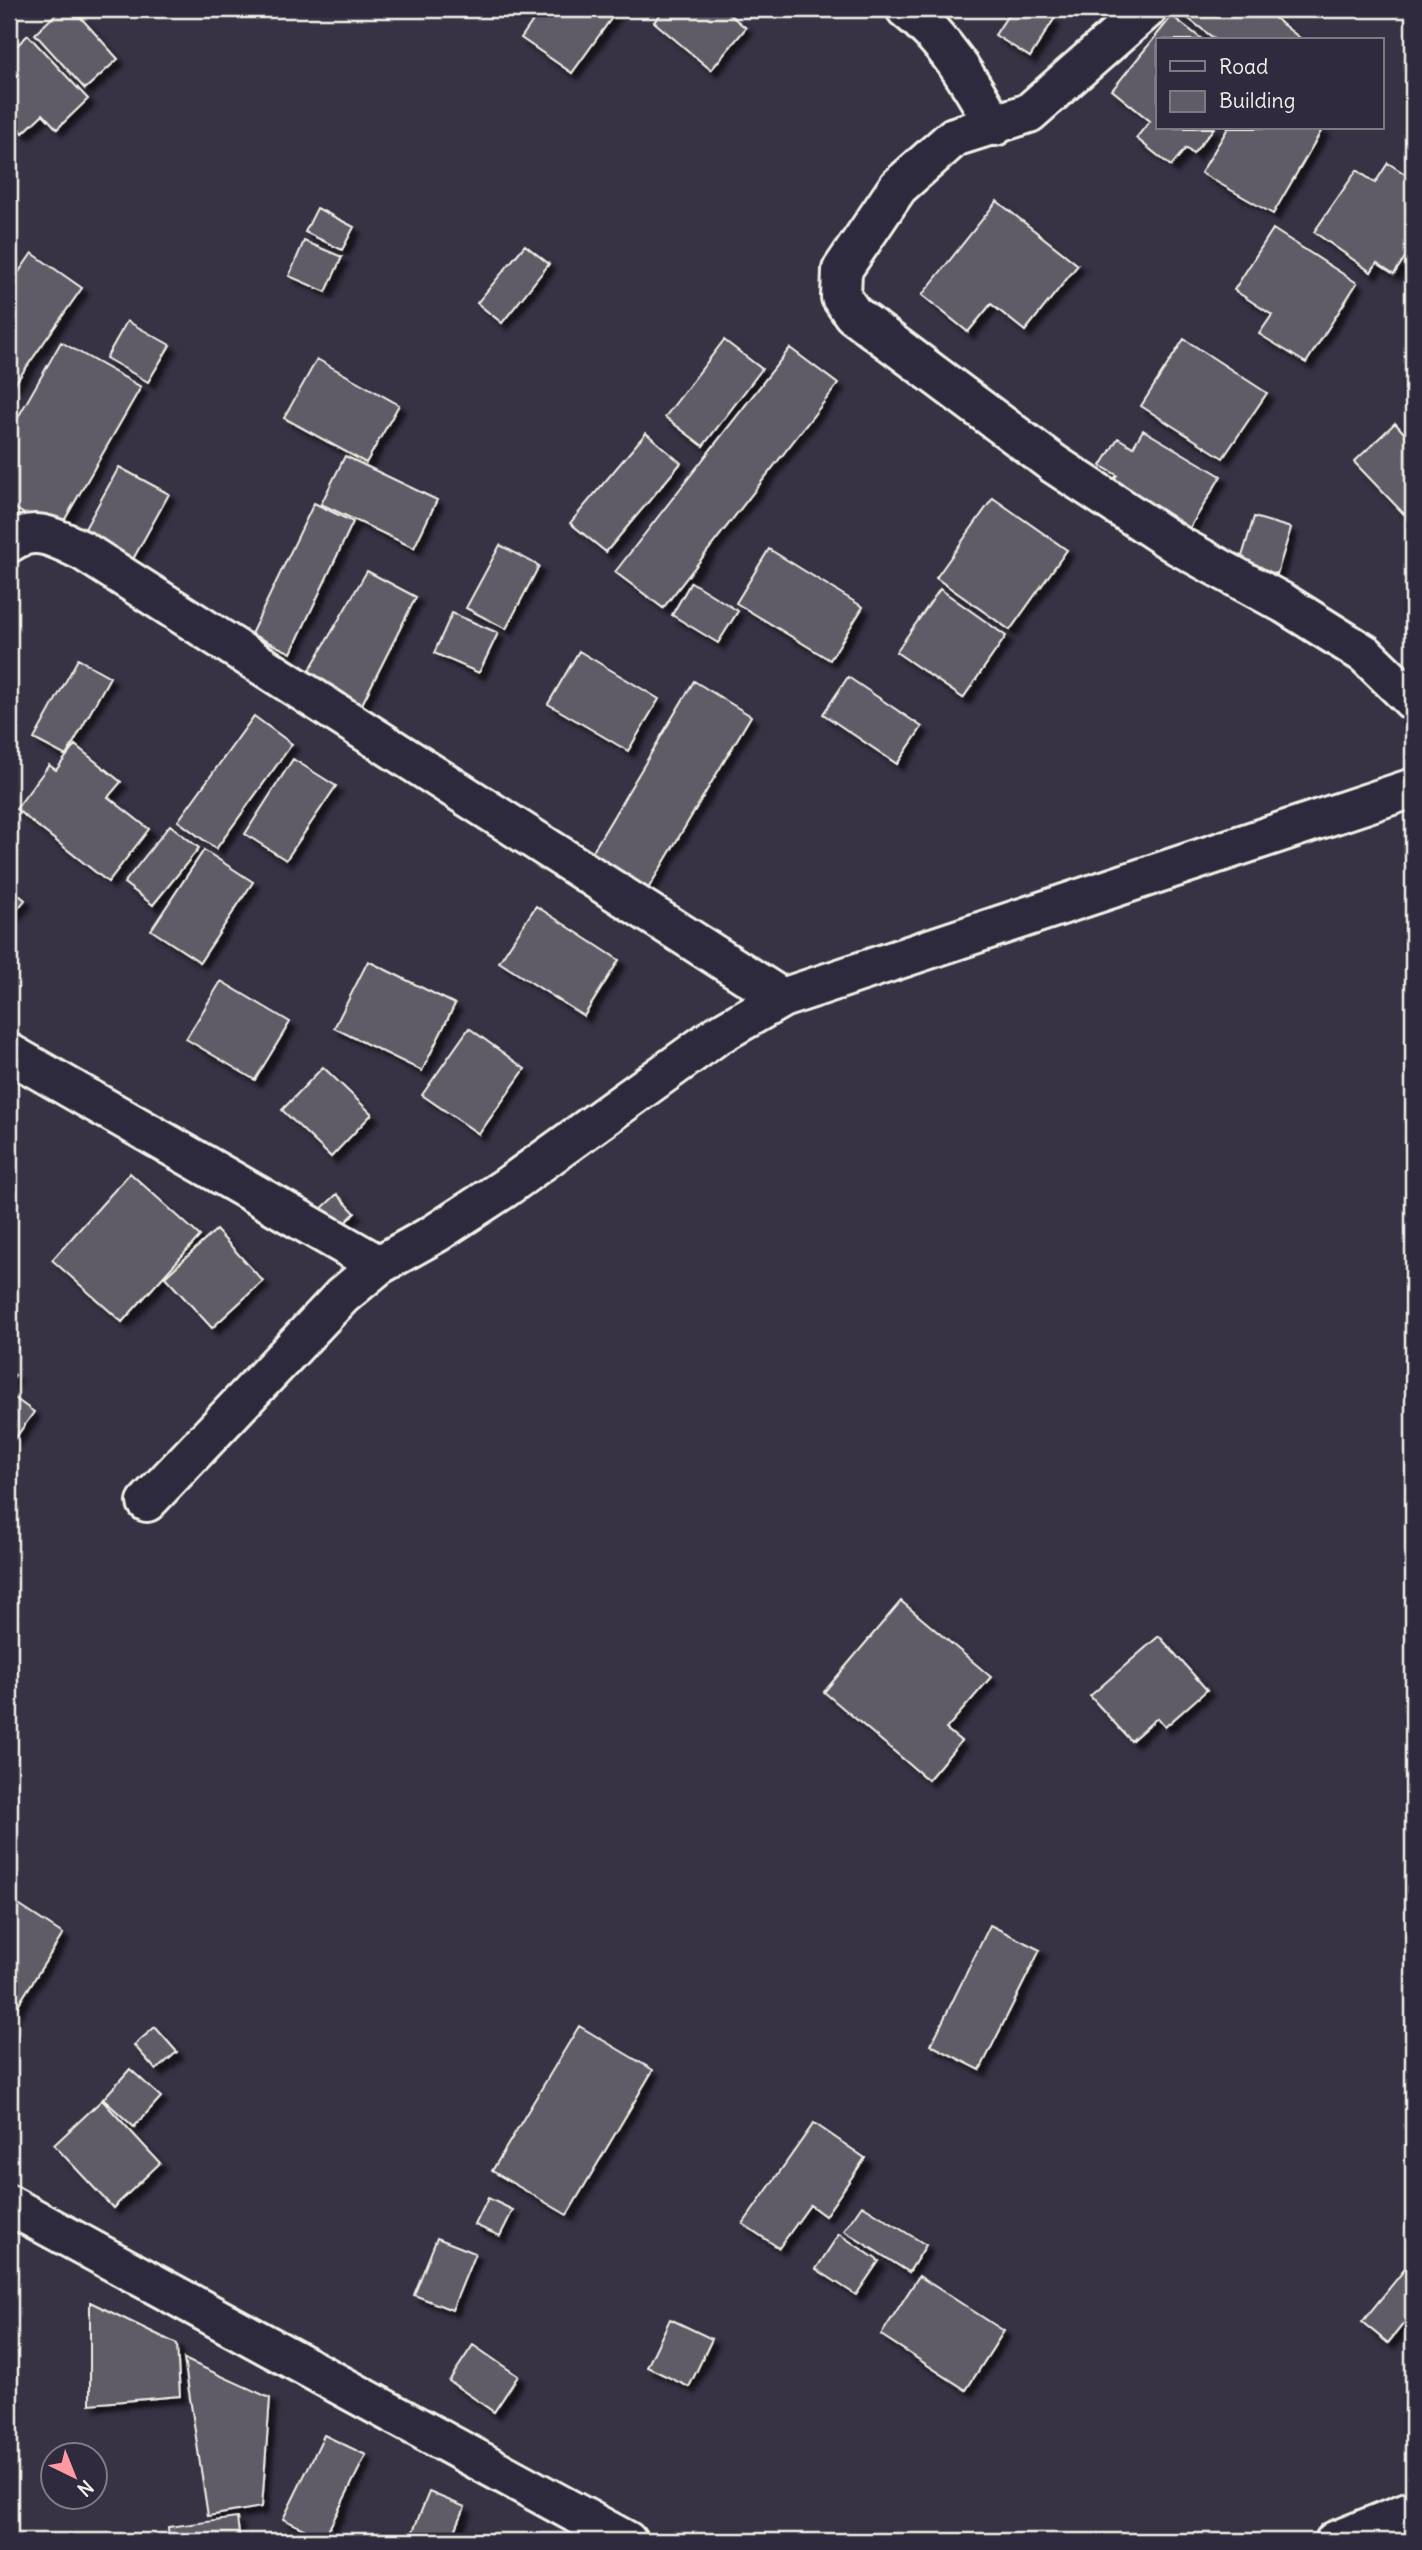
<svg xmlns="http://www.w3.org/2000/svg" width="1422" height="2550" font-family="Delius,sans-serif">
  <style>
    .building { fill: #5f5c67; stroke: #f4f1e8; stroke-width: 2; filter: url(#shadow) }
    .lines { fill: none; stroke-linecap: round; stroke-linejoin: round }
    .minor-casing { stroke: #f4f1e8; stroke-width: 44 }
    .highway-casing { stroke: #f4f1e8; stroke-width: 44 }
    .minor { stroke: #2f2a3d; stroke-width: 38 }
    .highway { stroke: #2f2a3d; stroke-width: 38 }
  </style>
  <defs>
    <filter id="shadow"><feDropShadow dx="6" dy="6" stdDeviation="2" flood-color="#0009"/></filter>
  </defs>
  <rect width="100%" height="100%" fill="#373244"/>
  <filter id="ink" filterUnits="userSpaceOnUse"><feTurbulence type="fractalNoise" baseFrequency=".0143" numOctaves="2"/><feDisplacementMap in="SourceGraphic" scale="14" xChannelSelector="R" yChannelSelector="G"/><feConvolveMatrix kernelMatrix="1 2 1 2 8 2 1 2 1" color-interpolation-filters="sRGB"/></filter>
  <g filter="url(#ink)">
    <path class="building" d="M61 9H73L118 59 85 89 35 34Z
      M541 9H618L572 73 521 38Z
      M665 9H723L746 28 711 70 654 22Z
      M1012 9H1037L1054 19 1030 57 995 35Z
      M1176 9H1263L1300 38 1299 40H1216Z
      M1172 16 1203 40H1158V128H1214L1193 154 1186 148 1171 166 1136 138 1150 121 1112 90Z
      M28 35 88 99 57 129 43 114 23 133 9 118V53Z
      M1228 128H1323L1273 214 1201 173Z
      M1388 163 1413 179V245L1394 274 1377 263 1371 272 1314 232 1357 170 1375 183Z
      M997 201 1078 265 1025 331 991 304 968 332 922 295Z
      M317 208 354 227 342 250 305 232Z
      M1273 229 1357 283 1306 363 1259 334 1272 315 1234 290Z
      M304 241 342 257 326 292 289 276Z
      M525 245 549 264 502 323 477 303Z
      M32 253 82 288 9 392V286Z
      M127 321 170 345 148 382 106 358Z
      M1184 339 1267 393 1223 458 1141 406Z
      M724 340 762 369 703 446 665 417Z
      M61 342 141 387 57 533 9 505V433Z
      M790 348 838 384 663 608 615 572Z
      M317 359 399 405 366 463 284 418Z
      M1395 423 1413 443V506L1404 514 1354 462Z
      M1143 430 1221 476 1188 531 1110 485 1117 475 1101 466 1118 438 1133 447Z
      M646 433 681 463 606 552 570 523Z
      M345 456 437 500 414 548 321 504Z
      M119 467 169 494 132 561 82 534Z
      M993 498 1067 550 1010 630 936 578Z
      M314 503 353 522 291 653 251 634Z
      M1254 517 1291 528 1277 574 1240 563Z
      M500 545 539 566 506 629 466 608Z
      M769 549 863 607 830 660 736 603Z
      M367 571 416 597 355 718 302 683Z
      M691 582 738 611 718 643 672 615Z
      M940 589 1006 636 963 698 896 652Z
      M452 613 498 633 479 673 434 653Z
      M579 651 659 699 628 751 548 704Z
      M78 659 110 677 66 756 34 739Z
      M848 677 922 727 897 764 823 714Z
      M694 681 751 716 642 899 584 866Z
      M254 716 292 744 216 849 178 821Z
      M75 745 121 782 108 797 149 829 108 882 16 809 49 765 56 770Z
      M293 759 336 786 286 860 245 834Z
      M170 825 199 848 153 905 124 883Z
      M204 850 253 882 200 962 151 930Z
      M9 887 25 900 9 920Z
      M536 906 619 960 584 1016 499 962Z
      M368 961 455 1004 422 1071 334 1028Z
      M221 981 290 1022 255 1080 186 1039Z
      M469 1028 525 1069 479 1134 422 1095Z
      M323 1067 372 1114 331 1157 282 1110Z
      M130 1173 200 1236 122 1322 52 1260Z
      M337 1194 355 1213 336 1231 318 1212Z
      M216 1230 263 1281 212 1328 165 1277Z
      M9 1371 15 1375 9 1385Z
      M9 1394 34 1412 9 1447Z
      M901 1601 991 1677 946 1729 961 1741 928 1780 824 1692Z
      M1159 1636 1207 1690 1165 1727 1157 1718 1131 1741 1090 1696Z
      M14 1902 63 1934 9 2019V1911Z
      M990 1925 1040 1950 980 2070 931 2045Z
      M579 2026 653 2070 567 2215 492 2171Z
      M155 2027 177 2052 156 2070 134 2045Z
      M130 2069 161 2097 134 2127 103 2099Z
      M102 2100 160 2163 113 2208 54 2145Z
      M814 2123 865 2158 825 2216 810 2205 779 2248 743 2224Z
      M488 2198 513 2210 500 2236 475 2225Z
      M862 2205 926 2245 909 2272 844 2231Z
      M839 2234 879 2261 856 2295 816 2269Z
      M437 2238 475 2253 452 2310 414 2295Z
      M1413 2259V2312L1388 2343 1362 2322Z
      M919 2276 1004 2331 966 2390 881 2335Z
      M90 2302 177 2344 180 2396 90 2404Z
      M670 2319 712 2339 689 2387 647 2367Z
      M473 2345 518 2376 494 2412 449 2381Z
      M184 2359 270 2398 262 2507 208 2516Z
      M324 2435 366 2455 324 2539 283 2519Z
      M429 2492 465 2507 451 2541H409Z
      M237 2518 240 2541H169L168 2527Z"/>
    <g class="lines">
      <defs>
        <path id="minor" d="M906 9C945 39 971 83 995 126
          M1147 9 1029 113 954 137 898 187 842 270 841 297 853 314 1054 464 1179 546 1285 604 1365 654 1413 701
          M9 543C35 524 57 539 83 551L782 998
          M9 1053 379 1265
          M147 1502 342 1296 379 1265 436 1233 505 1188 716 1036 782 998 1413 788
          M9 2205 627 2541"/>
        <path id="highway" d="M1335 2541 1413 2510"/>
      </defs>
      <use href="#minor" class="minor-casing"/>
      <use href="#highway" class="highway-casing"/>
      <use href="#minor" class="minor"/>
      <use href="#highway" class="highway"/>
    </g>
  </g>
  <rect width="1422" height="2550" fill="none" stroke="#2f2a3d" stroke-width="35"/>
  <rect x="18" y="18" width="1387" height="2515" fill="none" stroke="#f4f1e8" stroke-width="2.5" filter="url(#ink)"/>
  <rect x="1156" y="38" width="228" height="91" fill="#2f2a3d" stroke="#7e7a81" stroke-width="2"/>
  <rect x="1170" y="61" width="35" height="10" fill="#2f2a3d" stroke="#7e7a81" stroke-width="2"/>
  <text x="1219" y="74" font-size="21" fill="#f4f1e8">Road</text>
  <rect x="1170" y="91" width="35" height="21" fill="#5f5c67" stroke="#7e7a81" stroke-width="2"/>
  <text x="1219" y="108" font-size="21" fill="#f4f1e8">Building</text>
  <g transform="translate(74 2476) rotate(137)"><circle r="33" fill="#2f2a3d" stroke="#7e7a81" stroke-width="2"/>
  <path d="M0-5L12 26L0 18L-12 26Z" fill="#ff9aa2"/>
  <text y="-10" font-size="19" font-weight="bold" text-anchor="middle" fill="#f4f1e8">N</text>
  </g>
</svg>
